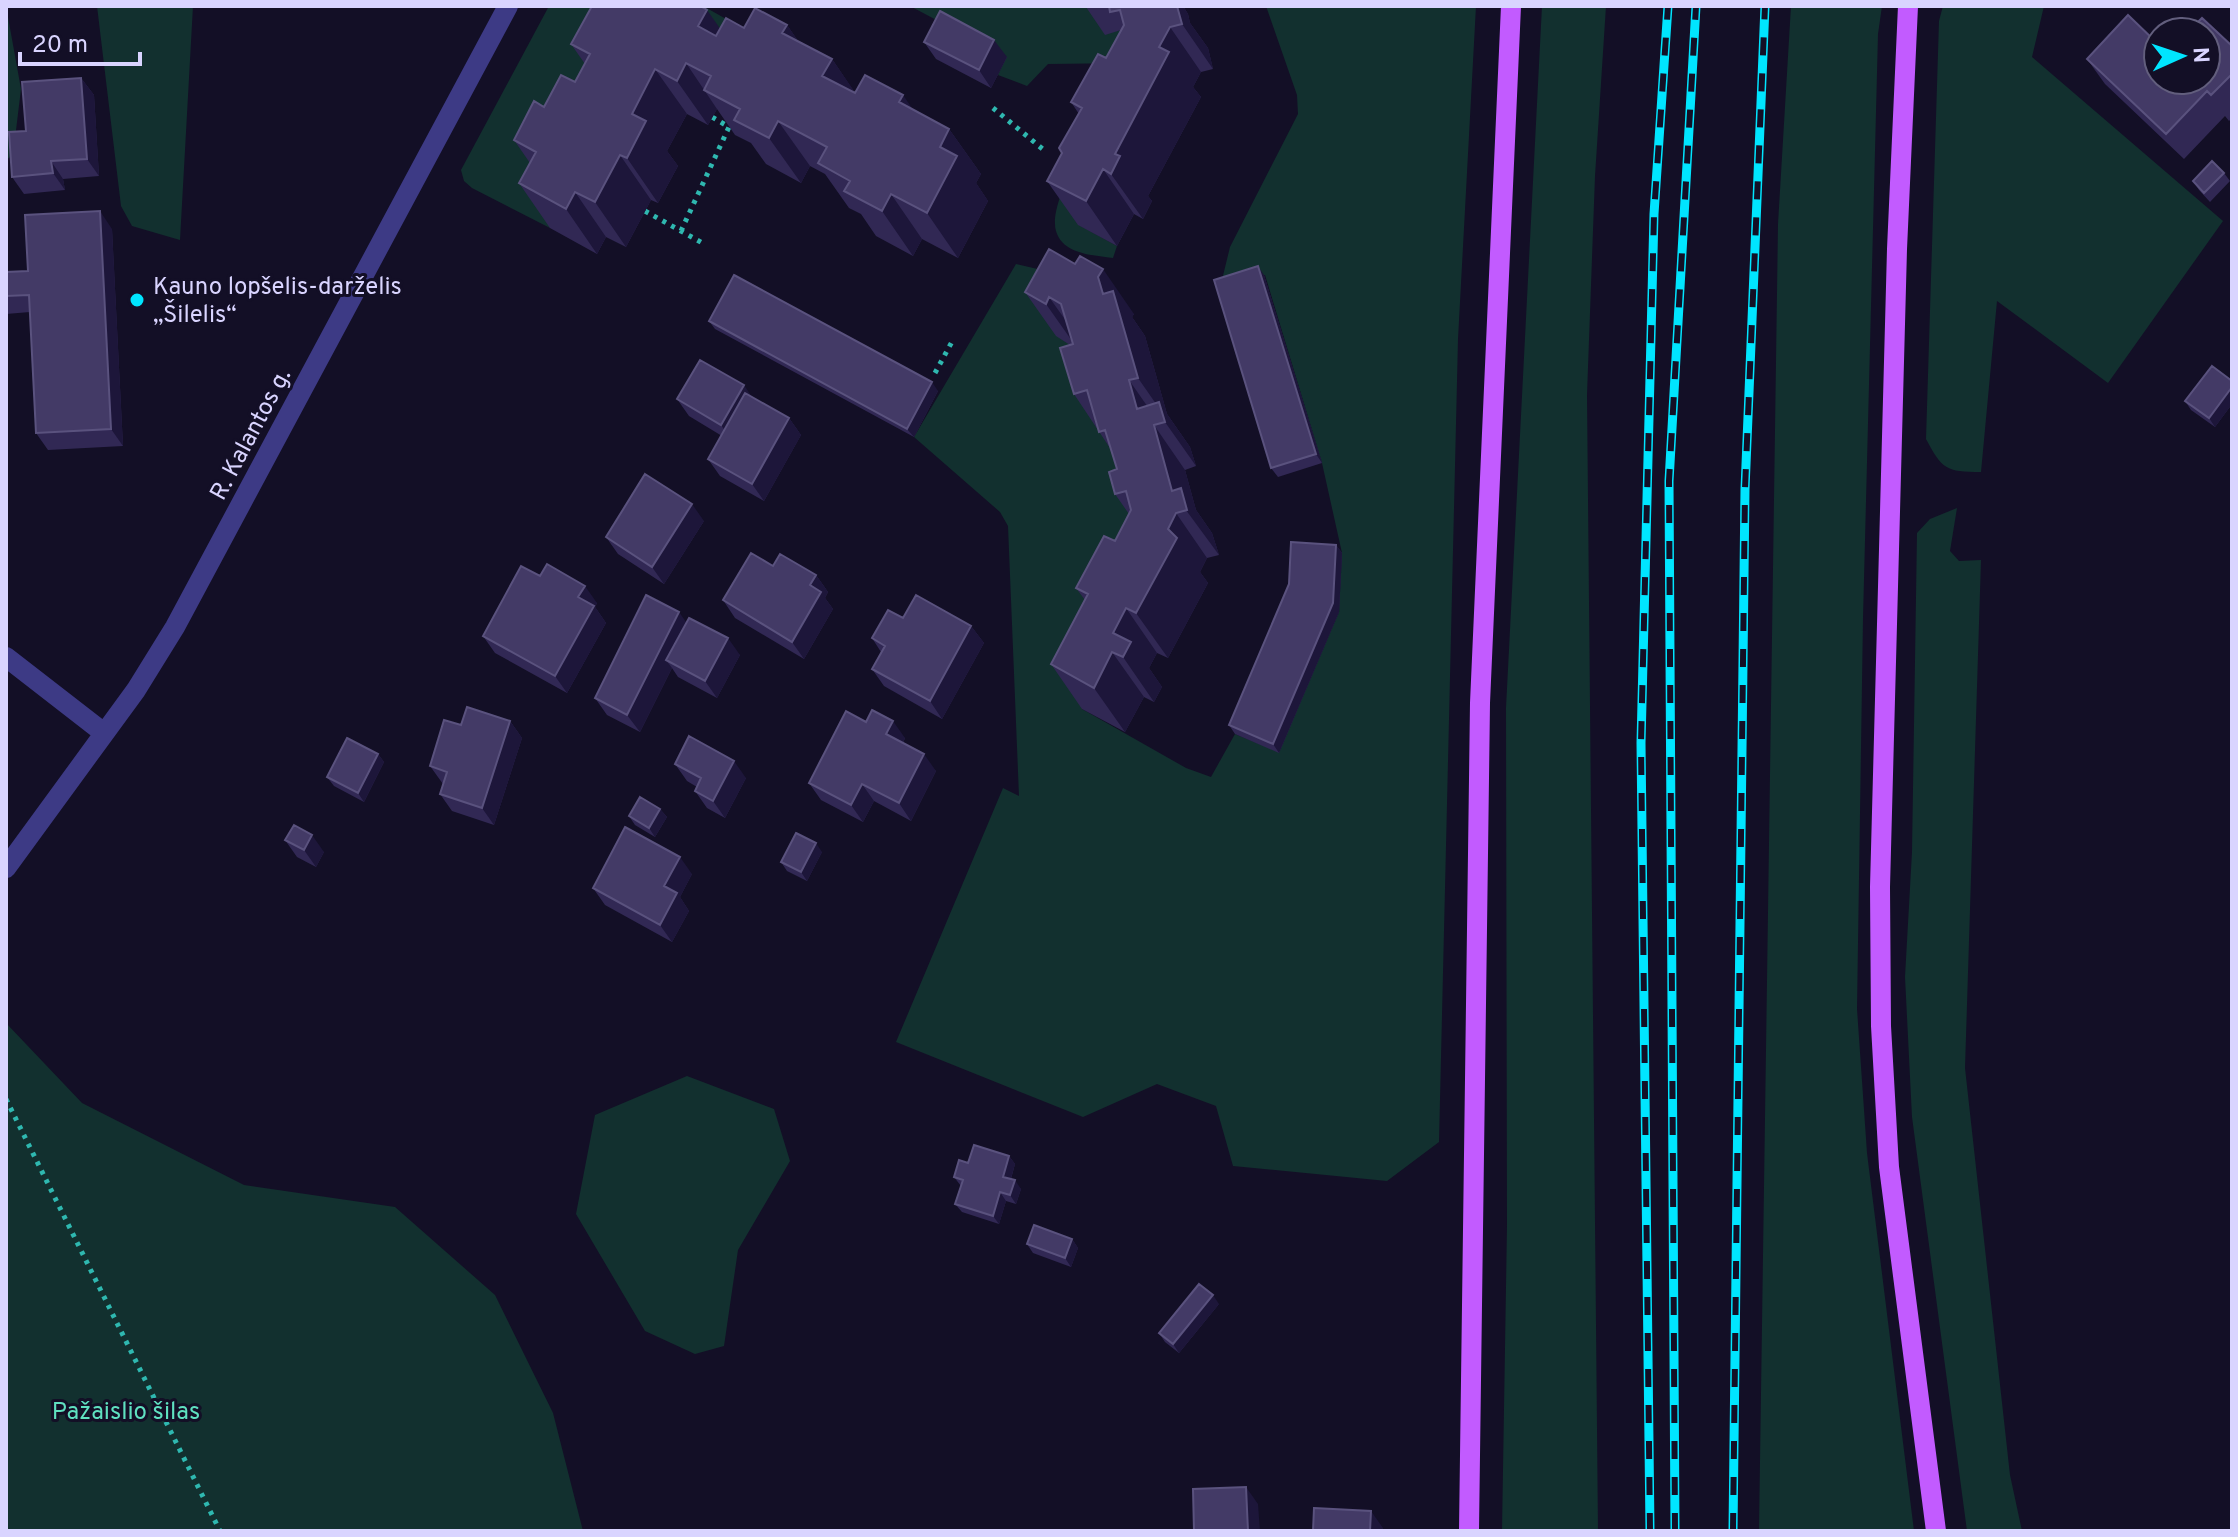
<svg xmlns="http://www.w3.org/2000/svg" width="2238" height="1537" font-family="Overpass,sans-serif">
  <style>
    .green { fill: #12302f }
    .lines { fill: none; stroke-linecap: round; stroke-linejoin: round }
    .path { stroke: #2fb8b0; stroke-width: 5; stroke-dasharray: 4 6; stroke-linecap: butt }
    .minor { stroke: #3d3a85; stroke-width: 20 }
    .major { stroke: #c25bff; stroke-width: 20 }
    .rail-casing { stroke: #00e5ff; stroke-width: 9 }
    .rail { stroke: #130f26; stroke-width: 6; stroke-dasharray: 18; stroke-linecap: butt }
    .wall { fill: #312854 }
    .shaded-wall { fill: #1d163a }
    .building { fill: #433a66; stroke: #5a527e; stroke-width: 2 }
    .poi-dot { fill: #00e5ff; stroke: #130f26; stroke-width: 3 }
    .labels { text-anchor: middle; stroke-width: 6; stroke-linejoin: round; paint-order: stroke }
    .poi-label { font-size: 24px; fill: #d9d4ff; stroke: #130f26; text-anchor: start }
    .street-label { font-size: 24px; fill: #d9d4ff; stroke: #130f26 }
    .park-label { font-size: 24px; fill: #5fe0c0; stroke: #130f26 }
  </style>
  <rect width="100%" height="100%" fill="#130f26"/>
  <path class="green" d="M6 6 21 89 13 155 6 160Z
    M97 6H193L180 240 132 226 121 206Z
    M549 6H703L787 53 730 71 550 228 472 188 464 181 461 170Z
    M910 6H1097L1105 34 1134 26 1141 56 1151 54 1155 70 1137 103 1129 99 1103 147 1113 153 1091 192 1093 198 1079 225 1117 246 1113 258C1094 255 1063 255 1056 231 1046 199 1111 94 1129 63L1048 64 1027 86 998 75 1006 57Z
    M1266 6H1476L1458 339 1439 1142 1387 1181 1233 1166 1216 1106 1157 1084 1083 1117 896 1042 1003 788 1019 796 1008 526 1000 512 914 437 1016 264 1059 274 1077 348 1105 438 1148 514 1082 709 1186 768 1211 777 1235 734 1279 752 1339 612 1342 553 1322 463 1265 275 1220 288 1230 247 1298 114 1297 95Z
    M1542 6H1606L1595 176 1587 395 1598 1531H1502L1507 1226 1506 708Z
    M1791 6H1882L1878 34 1863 618 1857 1009 1867 1153 1914 1531H1759L1778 224Z
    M1943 6H2044L2032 57 2223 221 2108 383 1997 301 1981 472C1946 472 1942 469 1926 439L1939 21Z
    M1957 508 1950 551 1959 561 1981 560 1965 1068 2010 1475 2022 1531H1967L1912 1117 1905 977 1912 852 1917 533 1930 519Z
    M6 1023 82 1103 244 1185 395 1207 495 1295 553 1413 583 1531H6Z
    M687 1076 774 1109 790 1161 738 1250 724 1346 695 1354 645 1331 576 1214 595 1115Z"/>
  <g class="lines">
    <path class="path" d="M993 108 1045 151
      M645 211 706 245
      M681 231 729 127 712 117
      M935 373 954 338
      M6 1099 220 1531"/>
    <path class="minor" d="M6 657 104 733
      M6 868 136 690 175 627 508 6"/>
    <path class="major" d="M1908 6 1897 249 1880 887 1881 1026 1889 1167 1936 1531
      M1469 1531 1480 703 1511 6"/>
    <defs>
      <path id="rail" d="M1650 1531 1641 743 1654 214 1668 6
        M1675 1531 1669 481 1696 6
        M1733 1531 1745 489 1765 6"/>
    </defs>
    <use href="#rail" class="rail-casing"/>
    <use href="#rail" class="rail"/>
  </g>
  <path class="wall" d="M1083 6H1183L1188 14 1190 23 1208 48 1213 69 1201 72 1193 87 1201 97 1148 196 1152 201 1143 219 1134 214 1117 246 1078 225 1047 181 1062 153 1079 114 1071 102 1106 58 1121 30 1105 35 1086 7H1084Z
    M787 25 798 41 832 59 855 93 913 109 949 129 981 174 976 183 988 201 958 258 922 239 913 256 876 236 861 214 849 208 825 174 810 166 801 183 766 164 751 143 735 135 717 109 708 125 687 114 667 151 678 166 658 203 651 200 626 247 606 237 597 254 550 228 519 183 530 163 514 140 544 107 575 82 585 64 571 44 720 29Z
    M924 42 1007 57 991 88 936 59Z
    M2232 46V118L2229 121 2225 116 2184 159 2105 84 2087 59 2158 80Z
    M81 78 94 95 99 176 63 179 65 190 24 194 12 177 26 131Z
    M2224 173 2230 181 2210 202 2199 190 2193 181Z
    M112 229 123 446 48 450 36 433 30 312 6 314V272L28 271Z
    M1264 275 1322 463 1278 477 1271 468Z
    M1025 292 1134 314 1132 317 1145 336 1167 414 1190 447 1196 466 1185 470 1196 510 1212 533 1219 555 1207 558 1200 572 1208 583 1168 658 1157 653 1149 668 1162 687 1154 702 1144 697 1125 732 1082 709 1051 664 1085 600 1076 588 1115 541 1129 514 1115 494 1117 469 1110 448 1074 394 1070 345 1056 336Z
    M709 321 938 391 914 437 715 329Z
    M2232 381V404L2215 427 2191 410 2185 401Z
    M752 397 789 418 801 435 764 501 720 476 708 459 722 436 689 416 677 399Z
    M704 521 664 584 618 554 606 537Z
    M1336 545 1342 553 1339 612 1279 753 1235 734 1229 725Z
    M773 566 816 575 828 592 825 598 833 609 804 659 735 618 723 600Z
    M540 576 597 603 595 607 606 623 567 693 495 653 483 636Z
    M903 618 971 626 984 643 942 719 884 686 872 669 881 652 872 638Z
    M686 622 740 655 717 698 678 677 672 668 640 732 607 715 595 698Z
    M510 721 522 738 494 825 452 811 440 794 443 784 430 766 461 725Z
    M866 722 905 738 903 743 936 771 911 821 874 801 863 822 821 800 809 783Z
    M378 754 384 762 364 802 334 786 327 777Z
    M675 764 746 778 725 818 707 808 695 791 697 787 687 781Z
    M660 809 667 817 655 837 635 825 629 816Z
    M285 840 324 852 316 867 297 857Z
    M822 852 807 881 787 871 781 862Z
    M692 874 680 897 689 911 672 942 605 905 593 888Z
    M1009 1156 1015 1164 1011 1179 1021 1189 1016 1204 1006 1201 999 1224 962 1212 955 1204 961 1186 954 1177 968 1163Z
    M1072 1239 1078 1248 1071 1267 1033 1253 1027 1244Z
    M1219 1304 1179 1353 1165 1342 1159 1333Z"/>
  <path class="shaded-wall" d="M1165 6H1183L1188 14 1190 23 1208 48 1213 69 1182 24Z
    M707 10 738 54 698 26Z
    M787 25 818 70 782 33Z
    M1170 27 1201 72 1193 87 1201 97 1148 196 1152 201 1143 219 1111 174 1115 154 1159 47Z
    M994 40 1007 57 991 88 979 70Z
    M832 59 863 104 822 76Z
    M686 63 717 109 708 125 677 81Z
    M655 69 687 114 667 151 678 166 658 203 627 158 632 114Z
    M81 78 94 95 99 176 87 159Z
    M903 95 934 140 899 102Z
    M778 121 810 166 801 183 769 138Z
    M949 129 981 174 976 183 988 201 958 258 927 213 940 147Z
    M620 155 651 200 626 247 595 202Z
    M51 161 63 179 65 190 53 173Z
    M1103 169 1134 214 1117 246 1086 201Z
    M575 192 606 237 597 254 566 209Z
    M891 194 922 239 913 256 882 211Z
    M100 211 112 229 123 446 111 429Z
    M1258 266 1264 275 1322 463 1316 454Z
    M1103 269 1134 314 1132 317 1145 336 1167 414 1190 447 1196 466 1165 422 1161 411 1138 378 1103 294 1098 277Z
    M1049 297 1081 342 1077 348 1046 304Z
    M1129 380 1159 423 1154 425 1185 470 1196 510 1212 533 1219 555 1172 491 1137 409Z
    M932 382 938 391 914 437 907 429Z
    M744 385 756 403 733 442 721 425Z
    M2232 387V404L2215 427 2209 418Z
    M789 418 801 435 764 501 752 484Z
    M692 504 704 521 664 584 652 567Z
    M1176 513 1207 558 1200 572 1208 583 1168 658 1136 613 1168 529Z
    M1336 545 1342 553 1339 612 1279 753 1273 744Z
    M816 575 828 592 825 598 833 609 804 659 792 642 810 585Z
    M585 586 597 603 595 607 606 623 567 693 555 676 578 597Z
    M1126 608 1157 653 1149 668 1162 687 1154 702 1123 657 1113 633Z
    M679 612 691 629 666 660 672 668 640 732 627 715Z
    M971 626 984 643 942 719 930 701Z
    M728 638 740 655 717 698 705 681Z
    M1112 652 1144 697 1125 732 1094 688Z
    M510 721 522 738 494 825 482 808Z
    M893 721 905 738 898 752 886 734Z
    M378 754 384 762 364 802 358 793Z
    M924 754 936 771 911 821 899 803Z
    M734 761 746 778 725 818 713 801Z
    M862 784 874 801 863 822 851 805Z
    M660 809 667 817 655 837 649 828Z
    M312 835 324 852 316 867 304 850Z
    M816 843 822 852 807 881 801 872Z
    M680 857 692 874 680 897 689 911 672 942 660 925 664 886Z
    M1009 1156 1015 1164 1009 1185 1003 1177Z
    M1015 1180 1021 1189 1016 1204 1010 1195Z
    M1000 1192 1006 1201 999 1224 993 1216Z
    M1072 1239 1078 1248 1071 1267 1065 1258Z
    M1213 1295 1219 1304 1179 1353 1173 1344Z
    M1246 1487 1258 1504 1260 1531H1248Z
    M1371 1511 1383 1528V1531H1370Z"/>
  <path class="building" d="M592 6H700L707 10 698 26 716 36 726 18 744 28 755 8 787 25 782 33 832 59 822 76 855 93 865 75 903 95 899 102 949 129 940 147 957 156 927 213 891 194 882 211 844 191 850 181 818 163 827 147 778 121 769 138 734 120 740 109 704 90 711 76 686 63 677 81 655 69 632 114 646 121 627 158 620 155 595 202 575 192 566 209 519 183 536 152 514 140 534 101 544 107 561 75 575 82 590 54 571 44Z
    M1109 6H1177L1182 24 1170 27 1159 47 1169 52 1115 154 1120 156 1111 174 1103 169 1086 201 1047 181 1062 153 1059 148 1082 108 1071 102 1098 54 1106 58 1124 25 1120 10 1110 12Z
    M940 11 994 40 979 70 924 42Z
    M2128 15 2158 44V80H2206V32H2188L2202 18 2232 46V74L2211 95 2207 91 2166 134 2087 59Z
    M81 78 87 159 51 161 53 173 12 177 9 132 26 131 22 82Z
    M2212 161 2224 173 2204 193 2193 181Z
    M100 211 111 429 36 433 29 295 6 296V272L28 271 25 215Z
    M1049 249 1075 264 1080 256 1103 269 1098 277 1103 294 1113 291 1138 378 1129 380 1137 409 1159 402 1165 422 1154 425 1172 491 1181 488 1187 510 1176 513 1168 529 1177 538 1136 613 1126 608 1113 633 1131 642 1123 657 1112 652 1094 688 1051 664 1088 594 1076 588 1104 536 1115 541 1131 510 1126 491 1115 494 1109 472 1117 469 1105 430 1099 432 1087 390 1074 394 1060 348 1073 344 1061 304 1049 297 1046 304 1025 292Z
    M1258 266 1316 454 1271 468 1214 280Z
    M734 275 932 382 907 429 709 321Z
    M700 360 744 385 721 425 677 399Z
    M2212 366 2232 381V387L2209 418 2185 401Z
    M745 393 789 418 752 484 708 459Z
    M645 474 692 504 652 567 606 537Z
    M1291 542 1336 545 1333 603 1273 744 1229 725 1289 584Z
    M751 553 773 566 780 554 816 575 810 585 821 592 792 642 723 600Z
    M547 564 585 586 578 597 594 606 555 676 483 636 521 566 540 576Z
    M646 595 679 612 627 715 595 698Z
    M916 595 971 626 930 701 872 669 885 646 872 638 888 610 903 618Z
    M689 618 728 638 705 681 666 660Z
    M467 707 510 721 482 808 440 794 447 772 430 766 444 720 461 725Z
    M872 710 893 721 886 734 924 754 899 803 862 784 851 805 809 783 846 711 866 722Z
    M689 736 734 761 713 801 695 791 701 778 675 764Z
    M347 738 378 754 358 793 327 777Z
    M640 797 660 809 649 828 629 816Z
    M294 825 312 835 304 850 285 840Z
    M625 827 680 857 664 886 677 893 660 925 593 888Z
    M796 833 816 843 801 872 781 862Z
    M974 1145 1009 1156 1003 1177 1015 1180 1010 1195 1000 1192 993 1216 955 1204 963 1180 954 1177 959 1160 968 1163Z
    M1034 1225 1072 1239 1065 1258 1027 1244Z
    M1199 1284 1213 1295 1173 1344 1159 1333Z
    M1246 1487 1248 1531H1194L1193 1489Z
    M1314 1508 1371 1511 1370 1531H1313Z"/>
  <circle class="poi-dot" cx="137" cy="300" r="8"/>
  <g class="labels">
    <g class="poi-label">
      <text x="153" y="294">Kauno lopšelis-darželis<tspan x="153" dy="28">„Šilelis“</tspan></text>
    </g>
    <g class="street-label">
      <text transform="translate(250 434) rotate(-62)" y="8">R. Kalantos g.</text>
    </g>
    <g class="park-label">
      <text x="126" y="1419">Pažaislio šilas</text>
    </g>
  </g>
  <rect width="2238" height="1537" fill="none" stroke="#d9d4ff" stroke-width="16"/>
  <g transform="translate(2182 56) rotate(87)"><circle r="38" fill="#130f26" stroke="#625e7d" stroke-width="2"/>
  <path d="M0-6L14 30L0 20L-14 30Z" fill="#00e5ff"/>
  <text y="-12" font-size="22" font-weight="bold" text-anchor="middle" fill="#d9d4ff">N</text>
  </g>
  <path d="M20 52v12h120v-12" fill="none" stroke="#d9d4ff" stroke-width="4"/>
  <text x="32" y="52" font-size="24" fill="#d9d4ff" stroke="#130f26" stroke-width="6" paint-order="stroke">20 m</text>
</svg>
